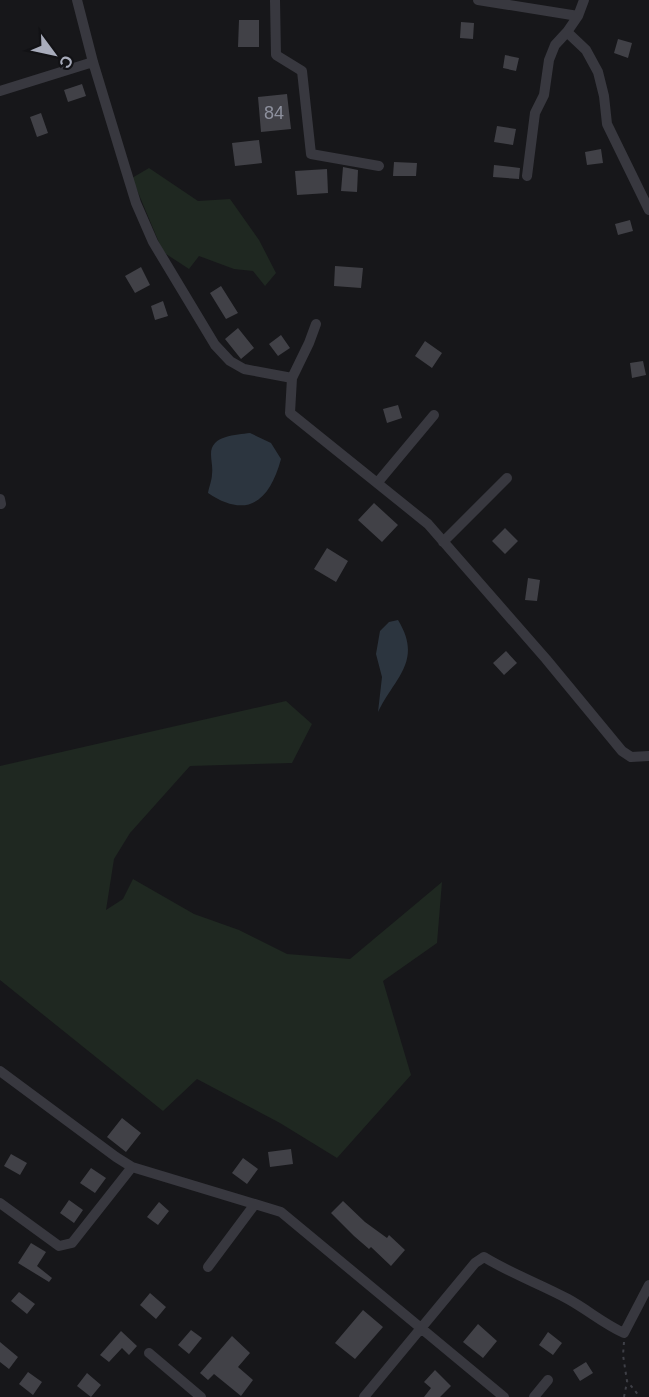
<svg xmlns="http://www.w3.org/2000/svg" width="649" height="1397" font-family="Arial,sans-serif">
  <style>
    .green { fill: #1f2821 }
    .water { fill: #2c353f }
    .building { fill: #414147 }
    .lines { fill: none; stroke-linecap: round; stroke-linejoin: round }
    .path { stroke: #3e3f46; stroke-width: 2; stroke-dasharray: 3 4.5; stroke-linecap: butt }
    .minor { stroke: #38383f; stroke-width: 10 }
    .labels { text-anchor: middle; stroke-width: 4.5; stroke-linejoin: round; paint-order: stroke }
    .number-label { font-size: 18px; fill: #8e919e }
  </style>
  <rect width="100%" height="100%" fill="#17171a"/>
  <path class="green" d="M149 168 198 201 230 199 259 240 276 273 265 286 253 271 234 269 199 256 189 269 163 252 132 178Z
    M286 701 312 724 292 763 190 766 130 833 114 859 106 910 123 899 133 879 194 914 239 930 287 954 350 959 442 882 437 943 383 981 411 1075 337 1158 280 1123 197 1079 163 1111 0 980V766Z"/>
  <path class="water" d="M250 433 271 443 281 459C270 500 248 520 208 493 209 487 212 480 212 474 213 467 211 461 211 454 211 435 236 435 250 433Z
    M398 620C423 661 395 677 378 712L382 677 376 654 380 631 389 622Z"/>
  <path class="building" d="M239 20H259V47H238Z
    M461 22 474 23 473 39 460 38Z
    M618 39 632 43 628 58 614 53Z
    M505 55 519 58 516 71 503 68Z
    M82 84 86 96 68 102 64 90Z
    M287 94 291 129 261 132 258 97Z
    M41 113 48 133 37 137 30 117Z
    M497 126 516 129 513 145 494 142Z
    M259 140 262 163 235 166 232 143Z
    M601 149 603 163 587 165 585 152Z
    M394 162 417 163 416 176H393Z
    M494 165 520 168 519 179 493 177Z
    M343 167 358 170 357 192 341 191Z
    M327 169 328 193 297 195 295 171Z
    M630 220 633 231 618 235 615 224Z
    M335 266 363 268 361 288 334 286Z
    M141 267 150 285 135 293 125 276Z
    M221 286 238 313 226 319 210 293Z
    M163 301 168 316 155 320 151 306Z
    M238 328 254 348 241 359 225 339Z
    M281 335 290 348 278 356 269 344Z
    M425 341 442 353 432 368 415 356Z
    M643 361 646 375 632 378 630 363Z
    M398 405 402 418 387 423 383 409Z
    M374 503 398 525 382 542 358 520Z
    M505 528 518 541 505 554 492 541Z
    M327 548 348 561 336 582 314 569Z
    M528 578 540 580 537 601 525 600Z
    M506 651 517 663 504 675 493 663Z
    M122 1118 141 1133 126 1152 107 1137Z
    M291 1149 293 1164 270 1167 268 1152Z
    M11 1154 27 1163 20 1175 4 1166Z
    M243 1158 258 1169 247 1184 232 1173Z
    M91 1168 106 1178 95 1193 80 1183Z
    M69 1200 83 1210 74 1223 60 1213Z
    M343 1201 365 1222 387 1238 389 1235 405 1250 391 1266 371 1247 369 1249 354 1236 331 1213Z
    M159 1202 169 1211 158 1225 147 1217Z
    M31 1243 46 1252 37 1266 52 1278 49 1282 18 1263Z
    M19 1292 35 1304 27 1314 11 1301Z
    M150 1293 166 1307 156 1319 140 1305Z
    M363 1310 383 1327 355 1359 335 1343Z
    M478 1324 497 1341 483 1358 463 1342Z
    M191 1330 202 1338 189 1354 178 1345Z
    M121 1331 137 1346 129 1355 122 1348 109 1362 100 1355Z
    M548 1332 562 1343 553 1355 539 1345Z
    M232 1336 250 1353 238 1367 253 1380 241 1396 214 1374 208 1380 200 1373Z
    M0 1342 18 1357 9 1369 0 1362Z
    M586 1362 593 1373 580 1381 573 1370Z
    M435 1370 451 1386 440 1397H424L431 1388 424 1382Z
    M28 1372 42 1382 33 1395 19 1384Z
    M87 1373 101 1385 91 1397 77 1386Z"/>
  <g class="lines">
    <path class="path" d="M624 1342 623 1355 627 1381 640 1397
      M624 1397 627 1382"/>
    <path class="minor" d="M77 0 93 62 124 164 136 203 153 242 215 345 230 361 244 369 292 378 290 413 428 524 546 659 622 751 631 757 649 756
      M275 0 276 55 302 71 311 154 379 166
      M478 0 578 16
      M584 0 578 16 567 32 586 50 598 72 604 96 607 124 649 210
      M0 91 93 62
      M527 176 535 113 544 95 549 60 555 45 567 32
      M292 378 309 343 316 324
      M378 482 434 415
      M0 499 1 504
      M443 542 507 478
      M0 1071 116 1157 132 1167 281 1212 504 1397
      M0 1203 59 1246 72 1243 132 1167
      M208 1267 255 1204
      M149 1353 201 1397
      M364 1397 475 1263 484 1257C512 1274 540 1284 568 1299 588 1310 604 1324 624 1333L649 1285
      M534 1397 548 1380"/>
  </g>
  <g class="labels">
    <g class="number-label">
      <text x="274" y="119">84</text>
    </g>
  </g>
  <g transform="translate(54 54) rotate(123)" stroke="#121215" stroke-width="4.5" paint-order="stroke">
  <path d="M0-4.5L10 22L0 15L-10 22Z" fill="#a8acbb"/>
  <text y="-9" font-size="16" font-weight="bold" text-anchor="middle" fill="#a8acbb">С</text>
  </g>
</svg>
